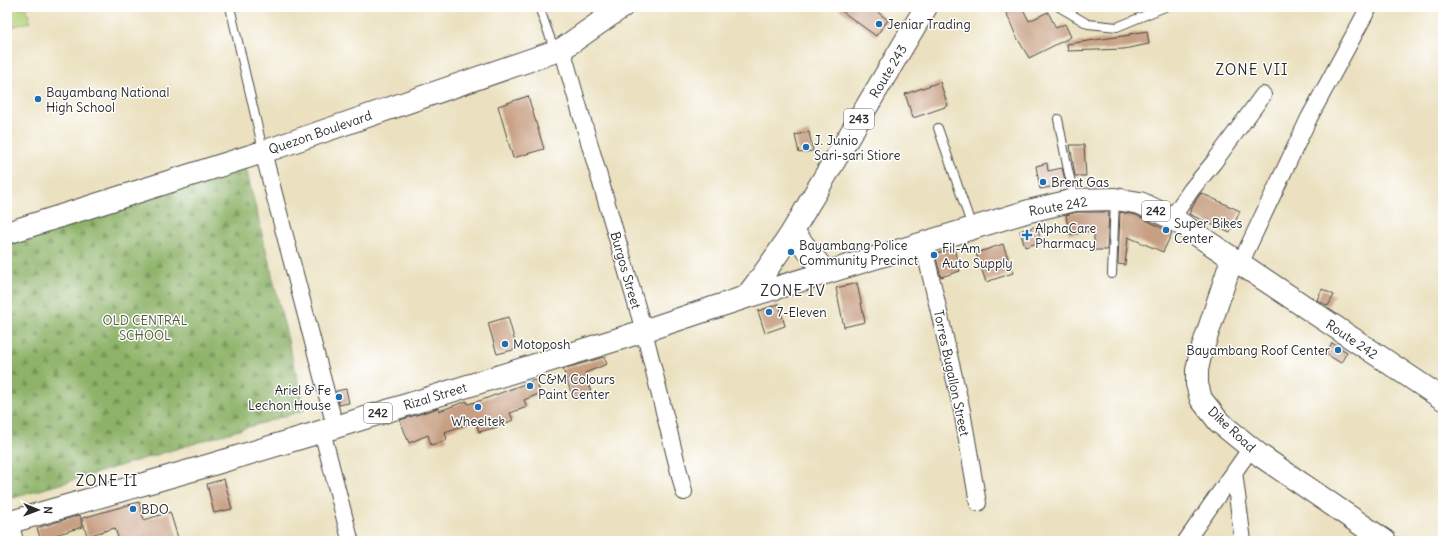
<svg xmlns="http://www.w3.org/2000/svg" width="1450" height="548" font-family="Delius,sans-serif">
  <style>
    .green { fill: #b2d077; stroke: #6e7e51 }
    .forest { fill: url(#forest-firs); stroke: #5c6e4a }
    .building { fill: #c79f82 }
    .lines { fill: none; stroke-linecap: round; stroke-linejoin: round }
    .lane-casing { stroke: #484641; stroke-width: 10 }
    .street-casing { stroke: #484641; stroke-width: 18 }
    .secondary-casing { stroke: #484641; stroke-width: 24 }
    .primary-casing { stroke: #484641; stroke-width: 24 }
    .lane { stroke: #fff; stroke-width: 8 }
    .street { stroke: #fff; stroke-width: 16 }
    .secondary { stroke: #fff; stroke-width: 22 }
    .primary { stroke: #fff; stroke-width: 22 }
    .poi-dot { fill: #1f6fb2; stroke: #fff; stroke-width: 1.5 }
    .labels { text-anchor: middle; stroke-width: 3; stroke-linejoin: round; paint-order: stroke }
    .shield { fill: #fff; stroke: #6b6b6b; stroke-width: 1 }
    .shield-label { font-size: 12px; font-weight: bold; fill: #2b2b2b }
    .poi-label { font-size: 13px; fill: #2b2b2b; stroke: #fff; text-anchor: start }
    .street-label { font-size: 13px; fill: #2b2b2b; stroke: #fff }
    .park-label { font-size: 13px; fill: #545d42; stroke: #fff }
    .quarter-label { font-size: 15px; letter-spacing: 1px; fill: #2b2b2b; stroke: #fff }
  </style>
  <defs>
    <pattern id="forest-firs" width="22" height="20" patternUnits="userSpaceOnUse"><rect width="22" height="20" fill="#8db268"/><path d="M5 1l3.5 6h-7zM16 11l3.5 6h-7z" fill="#739156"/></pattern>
  </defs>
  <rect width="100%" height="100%" fill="#fff"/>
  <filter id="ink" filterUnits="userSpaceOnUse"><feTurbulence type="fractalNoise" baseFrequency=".025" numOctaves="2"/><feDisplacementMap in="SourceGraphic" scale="8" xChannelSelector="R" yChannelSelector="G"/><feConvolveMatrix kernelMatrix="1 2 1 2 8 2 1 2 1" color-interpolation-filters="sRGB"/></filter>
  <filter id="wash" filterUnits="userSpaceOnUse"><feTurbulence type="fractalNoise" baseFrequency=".012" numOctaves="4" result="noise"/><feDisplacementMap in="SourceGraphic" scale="16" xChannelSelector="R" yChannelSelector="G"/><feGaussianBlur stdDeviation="0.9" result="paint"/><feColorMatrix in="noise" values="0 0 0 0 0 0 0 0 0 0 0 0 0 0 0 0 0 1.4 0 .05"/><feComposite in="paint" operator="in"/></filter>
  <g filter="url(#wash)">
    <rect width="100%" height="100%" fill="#ebe1c0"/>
    <path class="green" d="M7 7H26L30 22 7 28Z"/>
    <path class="forest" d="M245 164 305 410 7 500V240Z"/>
    <g id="blocks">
      <path class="building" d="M836 7H871L888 20 876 36Z
        M1004 7H1022L1029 21 1048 12 1056 28 1065 24 1071 37 1029 58 1016 36Z
        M1147 31 1149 44 1124 49 1068 51 1067 44 1130 35 1129 34Z
        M940 82 948 106 913 118 905 94Z
        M528 96 544 149 513 158 498 106Z
        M809 132 813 151 799 153 795 135Z
        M1070 145H1084L1086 176H1075Z
        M1047 163 1048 171 1062 168 1066 184 1040 189 1036 166Z
        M1201 193 1240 211 1230 233 1189 214 1196 200Z
        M1077 212H1109L1107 250H1094V231L1069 234 1066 215Z
        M1120 212 1136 215 1172 233 1163 252 1128 237 1125 265 1118 264Z
        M1037 226 1041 242 1025 247 1020 231Z
        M1003 244 1013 273 986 282 976 253Z
        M954 248 960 271 941 277 935 254Z
        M857 283 865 322 844 327 836 288Z
        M1322 289 1334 295 1328 306 1317 300Z
        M779 304 785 326 765 333 758 311Z
        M508 317 517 349 497 354 488 323Z
        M1332 343 1347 352 1341 363 1326 354Z
        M604 357 607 364 585 373 591 392 573 398 563 369Z
        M535 380 541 393 524 400 527 407 510 413 513 420 497 427 479 432 476 421 445 432 447 440 431 445 428 435 409 443 400 420 438 408 439 411 467 401 468 404 482 400Z
        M346 389 349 403 339 405 336 391Z
        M224 479 232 509 214 513 207 484Z
        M139 502 144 520 170 512 179 541H119L115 528 87 536 82 518Z
        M80 515 82 527 55 535 56 537 41 541 37 528Z"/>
    </g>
  </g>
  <g filter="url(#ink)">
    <use href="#blocks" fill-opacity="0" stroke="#484641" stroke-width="1"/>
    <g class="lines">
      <defs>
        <path id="lane" d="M230 7 263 150
          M539 7 555 51
          M1059 7 1088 24 1117 27 1165 7
          M1058 119 1068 170 1075 199
          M938 128 972 227
          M1112 274 1115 200"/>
        <path id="street" d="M562 49 644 331 684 492
          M263 152 335 426
          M1172 218 1191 190 1214 162 1263 95
          M923 243 962 411 978 503
          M1240 264 1309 118 1369 7
          M322 431 350 539
          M1234 472 1243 541
          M10 522 15 541
          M1186 541 1251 448"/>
        <path id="secondary" d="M7 233 263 152 562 49 622 7
          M1232 259 1200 356 1197 370V384L1201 399 1219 422 1261 456 1385 541"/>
        <path id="primary" d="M793 232 826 273
          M746 297C772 264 791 236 811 200L926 7
          M7 523 210 465 310 435 622 338 746 297 1029 211 1075 200 1115 199 1140 203 1172 218 1443 399"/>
      </defs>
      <use href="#lane" class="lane-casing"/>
      <use href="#street" class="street-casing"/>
      <use href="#secondary" class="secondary-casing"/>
      <use href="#primary" class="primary-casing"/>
      <use href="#lane" class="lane"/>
      <use href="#street" class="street"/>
      <use href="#secondary" class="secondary"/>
      <use href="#primary" class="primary"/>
    </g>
  </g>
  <g class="poi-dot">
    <circle cx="879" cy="24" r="4"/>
    <circle cx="38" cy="99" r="4"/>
    <circle cx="806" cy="147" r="4"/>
    <circle cx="1043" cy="182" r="4"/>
    <circle cx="1166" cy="230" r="4"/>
    <path d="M1025 229h4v4h4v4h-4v4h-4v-4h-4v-4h4z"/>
    <circle cx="791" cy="252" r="4"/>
    <circle cx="934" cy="255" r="4"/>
    <circle cx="769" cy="312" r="4"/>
    <circle cx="505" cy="344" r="4"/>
    <circle cx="1338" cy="350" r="4"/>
    <circle cx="530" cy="386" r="4"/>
    <circle cx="339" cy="397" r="4"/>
    <circle cx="478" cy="407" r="4"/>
    <circle cx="133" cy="509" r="4"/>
  </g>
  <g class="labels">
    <g class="shield">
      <rect x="844" y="109" width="30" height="20" rx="3"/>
      <rect x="1142" y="201" width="28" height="20" rx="3"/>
      <rect x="364" y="403" width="28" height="20" rx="3"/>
    </g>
    <g class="shield-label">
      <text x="859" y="123">243</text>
      <text x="1156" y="215">242</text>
      <text x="378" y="417">242</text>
    </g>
    <g class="poi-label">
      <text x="887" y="29">Jeniar Trading</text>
      <text x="46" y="97">Bayambang National<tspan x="46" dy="15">High School</tspan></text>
      <text x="814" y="145">J. Junio<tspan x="814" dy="15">Sari-sari Stiore</tspan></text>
      <text x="1051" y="187">Brent Gas</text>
      <text x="1174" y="228">Super Bikes<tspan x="1174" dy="15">Center</tspan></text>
      <text x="1035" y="233">AlphaCare<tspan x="1035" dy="15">Pharmacy</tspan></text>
      <text x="799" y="250">Bayambang Police<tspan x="799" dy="15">Community Precinct</tspan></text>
      <text x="942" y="253">Fil-Am<tspan x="942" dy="15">Auto Supply</tspan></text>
      <text x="777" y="317">7-Eleven</text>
      <text x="513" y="349">Motoposh</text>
      <text x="1330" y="355" text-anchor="end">Bayambang Roof Center</text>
      <text x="538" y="384">C&amp;M Colours<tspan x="538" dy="15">Paint Center</tspan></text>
      <text x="331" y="395" text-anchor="end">Ariel &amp; Fe<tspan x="331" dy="15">Lechon House</tspan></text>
      <text x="478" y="426" text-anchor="middle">Wheeltek</text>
      <text x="141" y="514">BDO</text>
    </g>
    <g class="street-label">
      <text transform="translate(888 71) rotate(-59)" y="5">Route 243</text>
      <text transform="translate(320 132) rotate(-19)" y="5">Quezon Boulevard</text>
      <text transform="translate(1058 206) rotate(-10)" y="5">Route 242</text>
      <text transform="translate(626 270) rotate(74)" y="5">Burgos Street</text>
      <text transform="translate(1352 339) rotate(34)" y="5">Route 242</text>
      <text transform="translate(952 373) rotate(78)" y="5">Torres Bugallon Street</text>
      <text transform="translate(435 396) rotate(-17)" y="5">Rizal Street</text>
      <text transform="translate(1232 429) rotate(43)" y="5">Dike Road</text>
    </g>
    <g class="park-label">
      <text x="145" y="325">OLD CENTRAL<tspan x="145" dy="15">SCHOOL</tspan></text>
    </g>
    <g class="quarter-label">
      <text x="1252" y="75">ZONE VII</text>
      <text x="793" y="296">ZONE IV</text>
      <text x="107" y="486">ZONE II</text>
    </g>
  </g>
  <rect width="1450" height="548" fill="none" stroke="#fff" stroke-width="24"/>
  <g transform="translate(38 510) rotate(91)" stroke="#ffffff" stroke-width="3" paint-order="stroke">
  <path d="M0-3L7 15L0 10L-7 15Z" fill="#2b2b2b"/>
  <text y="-6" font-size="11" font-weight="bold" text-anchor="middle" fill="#2b2b2b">N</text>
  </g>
</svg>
